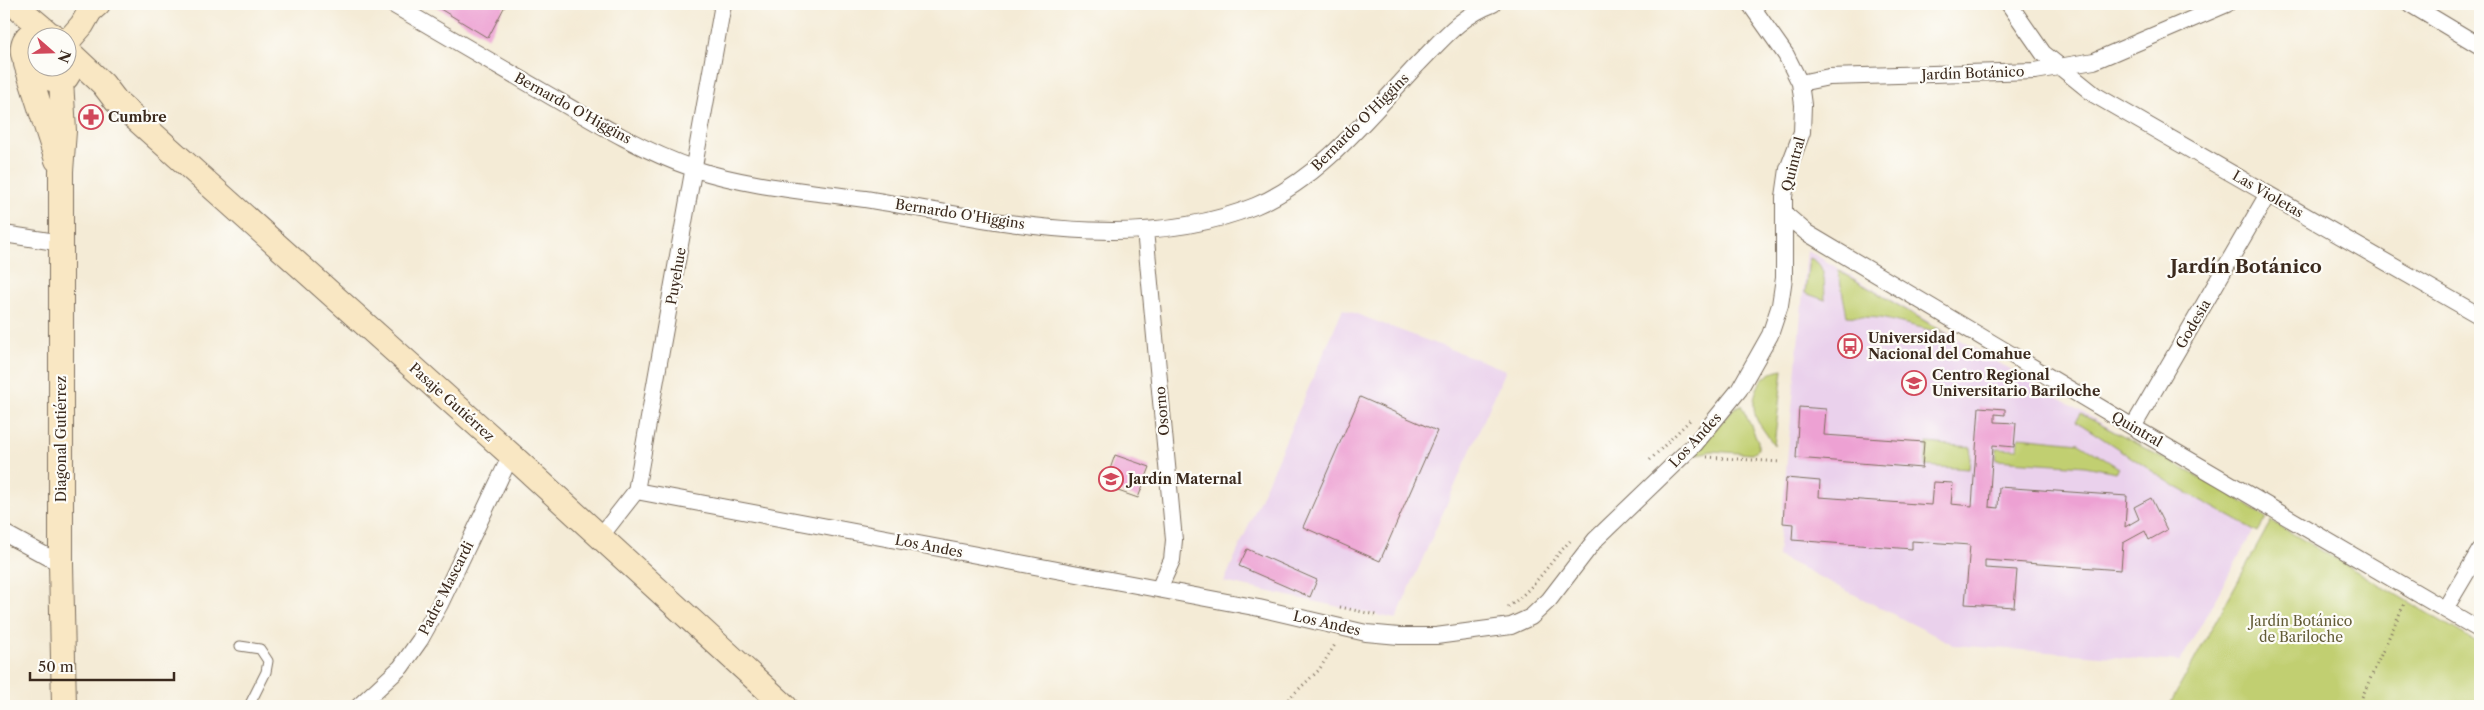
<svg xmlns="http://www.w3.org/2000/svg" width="2484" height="710" font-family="'Libre Caslon Text',serif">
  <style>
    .built { fill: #ead1ec }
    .green { fill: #c1cf71; stroke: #7e7c48 }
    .building { fill: #eda1d3 }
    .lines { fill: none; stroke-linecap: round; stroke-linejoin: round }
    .lane-casing { stroke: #7c6e5e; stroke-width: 11 }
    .street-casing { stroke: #7c6e5e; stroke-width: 18 }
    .secondary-casing { stroke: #7c6e5e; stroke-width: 26 }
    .path { stroke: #7c6e5e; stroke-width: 3; stroke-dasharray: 1 4; stroke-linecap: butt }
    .lane { stroke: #fff; stroke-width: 9 }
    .street { stroke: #fff; stroke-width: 16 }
    .secondary { stroke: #f9e7c3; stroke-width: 24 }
    .labels { text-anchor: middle; stroke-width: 4.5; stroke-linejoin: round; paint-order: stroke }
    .street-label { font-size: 14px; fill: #3b2a1e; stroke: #fdfcf7 }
    .poi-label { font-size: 14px; font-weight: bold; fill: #3b2a1e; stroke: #fdfcf7; text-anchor: start }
    .park-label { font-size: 14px; fill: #635c37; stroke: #fdfcf7 }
    .district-label { font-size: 19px; font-weight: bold; fill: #3b2a1e; stroke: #fdfcf7 }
  </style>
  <rect width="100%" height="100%" fill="#fdfcf7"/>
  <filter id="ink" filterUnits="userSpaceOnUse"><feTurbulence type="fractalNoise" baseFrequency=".02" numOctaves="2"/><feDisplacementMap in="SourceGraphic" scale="10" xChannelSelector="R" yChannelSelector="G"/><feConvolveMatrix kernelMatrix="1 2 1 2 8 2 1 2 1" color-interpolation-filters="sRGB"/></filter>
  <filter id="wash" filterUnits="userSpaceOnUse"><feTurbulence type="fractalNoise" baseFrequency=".0096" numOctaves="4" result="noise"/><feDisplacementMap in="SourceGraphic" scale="20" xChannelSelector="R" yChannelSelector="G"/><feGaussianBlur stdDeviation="1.12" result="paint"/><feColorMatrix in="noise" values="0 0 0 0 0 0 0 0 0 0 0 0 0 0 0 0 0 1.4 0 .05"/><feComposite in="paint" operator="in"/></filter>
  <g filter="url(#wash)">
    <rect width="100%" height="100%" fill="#f4ebd6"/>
    <path class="built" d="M1807 250 2261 517 2180 662 1954 645 1778 556Z
      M1343 309 1506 370 1396 619 1224 582Z"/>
    <path class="green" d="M1809 258C1827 263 1824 284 1825 300L1805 293Z
      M1838 270 1947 334 1881 318 1847 316Z
      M1783 370 1774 445C1769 437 1763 430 1758 422 1750 407 1754 384 1768 375 1772 372 1778 371 1783 370Z
      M1741 405 1758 441V449L1752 454 1712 451 1691 456 1734 408Z
      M2081 414 2234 496 2266 518 2258 532 2178 488 2076 421Z
      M2019 437 2079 443 2119 468 2116 472 2085 466 1996 460 1997 448 2018 449Z
      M1927 443 1971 447 1969 469 1925 466Z
      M2271 521 2480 644V706H2169Z"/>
    <g id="blocks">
      <path class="building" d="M432 4H506L488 38Z
        M1360 397 1437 431 1380 561 1303 527Z
        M1799 407 1826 409 1824 435 1924 442 1922 468 1796 458Z
        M1979 407 2005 409V415L1995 414V422L2016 423 2014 447 1993 445 1989 507 1998 508 1999 487 2127 496 2125 527 2139 519 2134 507 2151 498 2167 530 2149 540 2145 531 2123 543 2121 570 1985 560V568L2017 570 2014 607 1965 604 1970 545 1912 541V549L1792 540 1793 524 1783 523 1786 478 1820 481 1819 497 1931 505 1933 482 1953 483 1951 504 1972 506Z
        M1115 455 1150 467 1138 498 1104 486Z
        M1247 549 1317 580 1310 597 1239 566Z"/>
    </g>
  </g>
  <g filter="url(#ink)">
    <use href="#blocks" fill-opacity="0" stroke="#7c6e5e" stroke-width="1"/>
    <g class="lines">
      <defs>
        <path id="lane" d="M240 646 260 649 268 661 266 672 249 706"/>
        <path id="street" d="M392 4C445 35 499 66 552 97 598 124 645 152 695 169 749 187 809 191 865 199 991 219 1132 256 1255 206 1319 180 1371 114 1417 65 1441 41 1460 16 1493 4
          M2009 4 2043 53 2095 95 2480 316
          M2410 4 2480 46
          M1800 83 1829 77 2035 71 2094 61 2227 4
          M1785 214 1807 233 2133 427 2480 630
          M1145 230 1174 540 1172 560 1159 589
          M4 234 62 243
          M2133 427 2268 194
          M636 491 1259 608 1366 633 1399 636H1436L1511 626 1531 617 1549 600 1595 540 1695 444 1739 390 1770 335 1780 305 1784 278V197L1788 169 1802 132 1803 105 1800 83 1786 55 1750 4
          M4 533 61 564
          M600 537 636 491 723 4
          M2445 609 2480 550
          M359 706 401 667 420 640 440 604 511 455"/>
        <path id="secondary" d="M14 4 46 31
          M57 38C23 13 0 68 59 81L66 78 71 70
          M68 41 82 25 90 11 98 4
          M69 52 103 84 116 101 511 455 785 706
          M26 64 57 160
          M61 80 64 131 61 171V564L64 706"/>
      </defs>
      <use href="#lane" class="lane-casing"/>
      <use href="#street" class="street-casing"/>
      <use href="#secondary" class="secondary-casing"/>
      <path class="path" d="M1707 457 1781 462
        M1650 460 1690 420
        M1340 607 1376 615
        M1508 607C1534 589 1549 563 1570 541
        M1281 706 1319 670 1336 643
        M2358 706 2404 604"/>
      <use href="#lane" class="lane"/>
      <use href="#street" class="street"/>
      <use href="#secondary" class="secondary"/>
    </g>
  </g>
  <defs>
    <symbol id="pharmacy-ring" viewBox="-11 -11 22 22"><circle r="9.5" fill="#fdfcf7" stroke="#d1495b" stroke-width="1.5"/><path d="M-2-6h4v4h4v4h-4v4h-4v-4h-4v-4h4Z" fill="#d1495b"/></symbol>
    <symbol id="bus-ring" viewBox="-11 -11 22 22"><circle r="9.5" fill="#fdfcf7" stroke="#d1495b" stroke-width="1.5"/><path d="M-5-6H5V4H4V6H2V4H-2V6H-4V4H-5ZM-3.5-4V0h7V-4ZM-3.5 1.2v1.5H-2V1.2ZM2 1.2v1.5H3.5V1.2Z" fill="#d1495b"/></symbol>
    <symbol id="university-ring" viewBox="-11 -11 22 22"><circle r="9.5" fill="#fdfcf7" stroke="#d1495b" stroke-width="1.5"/><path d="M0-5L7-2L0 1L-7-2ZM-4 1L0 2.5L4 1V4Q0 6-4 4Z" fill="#d1495b"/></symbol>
    <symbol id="school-ring" viewBox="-11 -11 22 22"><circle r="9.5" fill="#fdfcf7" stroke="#d1495b" stroke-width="1.5"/><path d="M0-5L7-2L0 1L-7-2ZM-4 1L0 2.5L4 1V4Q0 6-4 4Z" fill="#d1495b"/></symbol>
  </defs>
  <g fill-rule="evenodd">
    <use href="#pharmacy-ring" x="77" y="103" width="28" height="28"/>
    <use href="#bus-ring" x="1836" y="332" width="28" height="28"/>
    <use href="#university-ring" x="1900" y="369" width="28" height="28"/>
    <use href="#school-ring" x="1097" y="465" width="28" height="28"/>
  </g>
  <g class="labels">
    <g class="street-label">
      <text transform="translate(1973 73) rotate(-2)" y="5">Jardín Botánico</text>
      <text transform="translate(573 108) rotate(29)" y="5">Bernardo O'Higgins</text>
      <text transform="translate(1360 122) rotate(-45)" y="5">Bernardo O'Higgins</text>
      <text transform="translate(1793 164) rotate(-75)" y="5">Quintral</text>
      <text transform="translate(2268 194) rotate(30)" y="5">Las Violetas</text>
      <text transform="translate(960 214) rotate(9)" y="5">Bernardo O'Higgins</text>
      <text transform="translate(676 276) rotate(-80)" y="5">Puyehue</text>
      <text transform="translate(2193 324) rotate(-60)" y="5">Godesia</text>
      <text transform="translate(452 402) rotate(42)" y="5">Pasaje Gutiérrez</text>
      <text transform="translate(1162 411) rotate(-95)" y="5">Osorno</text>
      <text transform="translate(2137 429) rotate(30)" y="5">Quintral</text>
      <text transform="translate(61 439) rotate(-90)" y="5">Diagonal Gutiérrez</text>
      <text transform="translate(1695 440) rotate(-47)" y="5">Los Andes</text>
      <text transform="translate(929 546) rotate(11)" y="5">Los Andes</text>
      <text transform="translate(446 588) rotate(-63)" y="5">Padre Mascardi</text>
      <text transform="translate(1327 623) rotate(13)" y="5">Los Andes</text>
    </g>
    <g class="poi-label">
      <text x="108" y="122">Cumbre</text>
      <text x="1868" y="343">Universidad<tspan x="1868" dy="16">Nacional del Comahue</tspan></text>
      <text x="1932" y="380">Centro Regional<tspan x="1932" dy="16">Universitario Bariloche</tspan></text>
      <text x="1128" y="484">Jardín Maternal</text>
    </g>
    <g class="park-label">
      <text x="2301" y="626">Jardín Botánico<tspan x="2301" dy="16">de Bariloche</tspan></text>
    </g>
    <g class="district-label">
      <text x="2246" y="273">Jardín Botánico</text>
    </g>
  </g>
  <rect width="2484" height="710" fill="none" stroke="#fdfcf7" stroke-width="20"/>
  <g transform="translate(52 52) rotate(110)"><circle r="24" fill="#fdfcf7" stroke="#afa8a0"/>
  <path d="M0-4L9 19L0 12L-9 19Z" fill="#d1495b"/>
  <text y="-8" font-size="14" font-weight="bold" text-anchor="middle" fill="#3b2a1e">N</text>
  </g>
  <path d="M30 672v8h144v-8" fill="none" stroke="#3b2a1e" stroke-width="2.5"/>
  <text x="38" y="672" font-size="15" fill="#3b2a1e" stroke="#fdfcf7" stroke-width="4" paint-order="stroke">50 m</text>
</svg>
